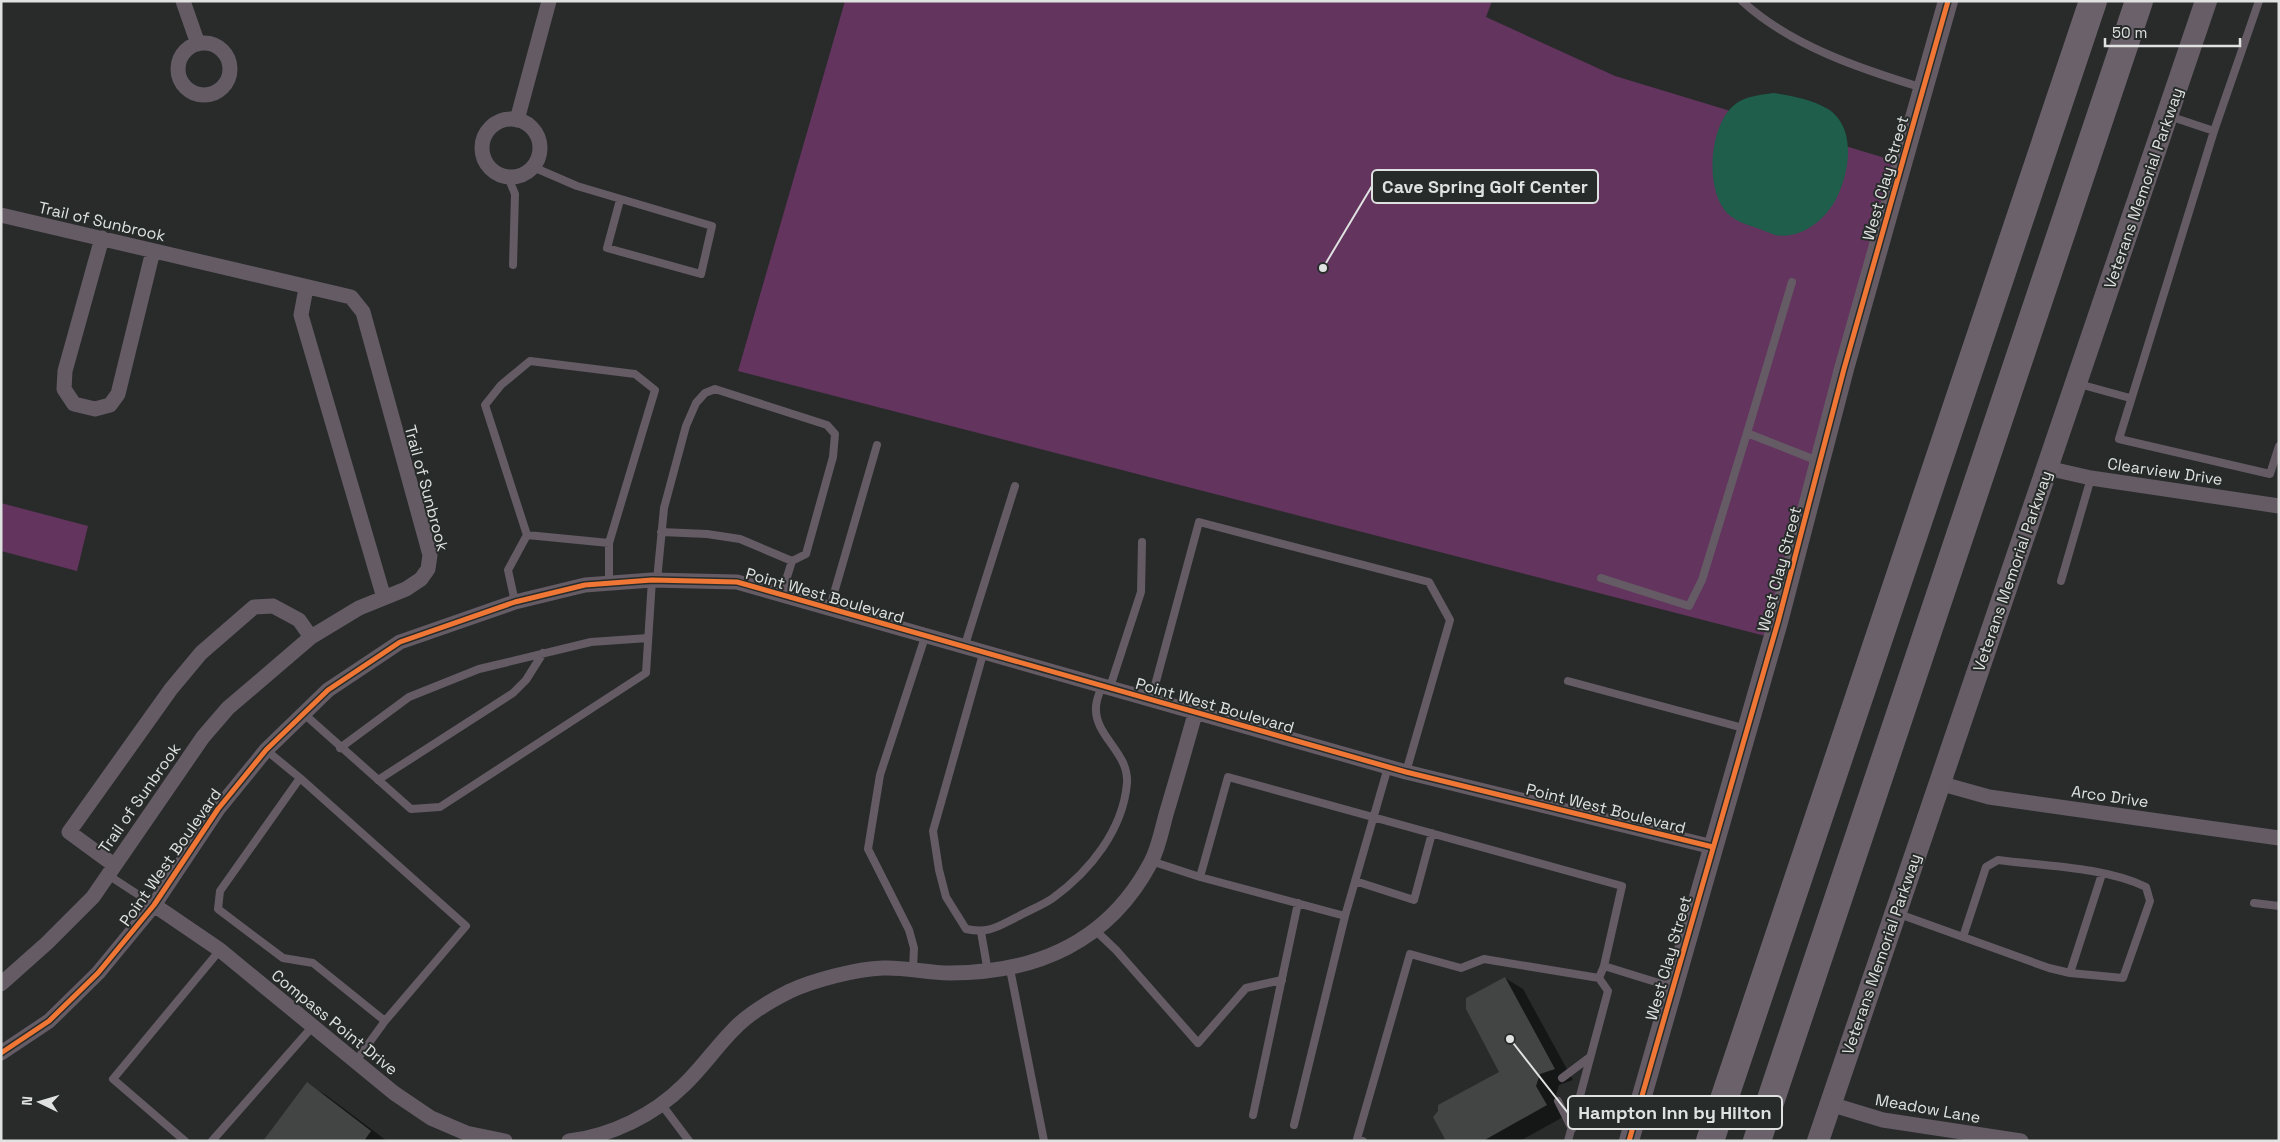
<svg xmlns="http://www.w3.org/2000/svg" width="2280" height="1142" font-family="'Space Grotesk',sans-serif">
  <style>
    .green { fill: #63345e }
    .water { fill: #1e5e4b }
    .shadow { fill: #0007 }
    .building { fill: #434545 }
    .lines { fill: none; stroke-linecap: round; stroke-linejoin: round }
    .service { stroke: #645b64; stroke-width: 8 }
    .minor { stroke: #645b64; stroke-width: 15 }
    .tertiary { stroke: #645b64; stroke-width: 20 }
    .secondary { stroke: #665d66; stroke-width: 22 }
    .motorway { stroke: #6b616b; stroke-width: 28 }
    .cycleway-casing { stroke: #272c2a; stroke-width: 8 }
    .cycleway { stroke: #f07635; stroke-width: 5 }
    .labels { text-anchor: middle; stroke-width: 4; stroke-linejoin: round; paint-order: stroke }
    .street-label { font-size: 16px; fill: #dfe2e0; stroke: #272c2a }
    .leader { fill: none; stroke: #dfe2e0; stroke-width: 2 }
    .callout-dot { fill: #dfe2e0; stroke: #272c2a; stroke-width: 2 }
    .callout { fill: #272c2a; stroke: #dfe2e0; stroke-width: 2 }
    .callout-label { font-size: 18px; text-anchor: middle; font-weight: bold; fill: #dfe2e0 }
  </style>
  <rect width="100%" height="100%" fill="#282b2a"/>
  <path class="green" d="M845 1H1492L1486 17 1615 76 1908 165 1773 638 738 371Z
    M1 503 88 526 77 571 1 551Z"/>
  <path class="water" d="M1774 93C1792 96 1812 99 1828 109 1856 127 1850 169 1838 195 1828 218 1802 240 1775 235 1769 233 1763 230 1757 228 1747 225 1735 221 1727 213 1705 190 1709 129 1732 107 1743 96 1759 95 1774 93Z"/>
  <path class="shadow" d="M1505 978 1523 989 1573 1080 1559 1085 1555 1098 1565 1116 1520 1141H1447L1439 1112 1501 1072Z
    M307 1084 326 1095 387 1141H265Z"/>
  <path class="building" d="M1505 977 1555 1069 1540 1074 1536 1086 1547 1105 1483 1141H1446L1433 1117 1438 1111V1105L1499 1072 1466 1009V998Z
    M307 1082 371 1131 364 1141H263Z"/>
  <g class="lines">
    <path class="service" d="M1742 1C1791 46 1861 69 1923 88
      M2259 1 2214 131 2119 439 2270 474 2279 446
      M2169 116 2214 131
      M533 167 577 186 712 226 701 274 607 248 620 200
      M508 177 515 194 513 265
      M1792 282 1747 433 1818 461
      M2079 384 2130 398
      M661 532 707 534 740 539 792 561
      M527 535 609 543
      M1601 578 1689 606 1702 580 1747 433
      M657 580 664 508 686 426 696 403 705 393 715 389 827 425 835 434 833 457 806 554 792 561 782 593
      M2061 581 2091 478
      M515 602 508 570 527 535 485 405 501 385 530 361 635 374 655 390 609 543V582
      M830 607 877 445
      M964 648 1015 486
      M983 654 933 831 939 870 946 897 966 929C990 934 998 926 1019 916 1030 910 1043 905 1053 898 1090 871 1123 830 1127 783 1129 752 1094 736 1096 707 1096 700 1100 692 1102 685
      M1568 681 1747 729
      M1110 687 1141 592 1142 542
      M1151 700 1199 522 1429 582 1450 620 1406 772
      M303 713 411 809 440 807 646 673 652 580
      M340 748 409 697 479 669 591 642 648 638
      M266 750 300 778
      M378 780 513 693 526 680 543 653
      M1151 861 1200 877 1228 777 1622 886 1604 966 1672 987
      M108 875 154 905
      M1200 877 1345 916 1388 767
      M1355 881 1414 900 1432 833
      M2254 903 2279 906
      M1899 914 2049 968 2070 973 2123 978 2150 901 2146 887C2105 867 2044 866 1998 860L1986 867 1963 937
      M1095 930 1116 950 1198 1043 1246 988 1282 980
      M981 932 988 972
      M913 969 914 948 909 930 868 849 880 775 925 637
      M1010 969 1044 1141
      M2070 973 2102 874
      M356 1061 385 1021 466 926 300 778 220 891 218 909 283 958 313 963 385 1021
      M1562 1078 1590 1057
      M1558 1101 1572 1129
      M662 1105 689 1141
      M1253 1115 1298 903
      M1294 1125 1345 916
      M185 1141 113 1079 220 950
      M212 1141 313 1026
      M1363 1141 1357 1139 1410 954 1461 968 1484 959 1599 978 1604 966
      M1568 1141 1608 991 1599 978"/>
    <path class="minor" d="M183 1 198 44
      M178 69a26 26 0 1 1 52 0a26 26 0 1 1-52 0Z
      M482 148a29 29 0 1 1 58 0a29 29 0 1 1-58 0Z
      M517 120 549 1
      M1 215 351 297 363 312 430 555 428 569 421 579 406 589 359 608 311 637 228 708 203 737 93 897 47 943 1 984
      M102 238 65 371 64 389 74 404 95 409 110 405 118 394 153 251
      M306 288 301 315 384 598
      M2047 468 2091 478 2279 506
      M1939 783 1989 797 2279 838
      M114 865 69 832 171 689 201 653 254 607 273 606 299 620 311 637
      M154 905 220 950 394 1093 431 1118 466 1133 505 1141
      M1 1053 49 1021 98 973 154 905 218 809 266 750 328 690 400 642 515 602 585 585 652 580 737 582 1406 772 1713 847
      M1830 1104 1883 1120 2021 1141
      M569 1141C611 1136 654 1115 684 1085 702 1068 716 1047 734 1029 749 1013 770 1001 790 991 814 980 856 969 883 968 905 967 927 973 950 973 1036 973 1109 942 1151 862 1159 847 1162 828 1167 811 1177 778 1186 746 1195 714"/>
    <path class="tertiary" d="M1629 1141 1778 622 1844 369 1948 1"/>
    <path class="secondary" d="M1818 1141 2206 1"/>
    <path class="motorway" d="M1710 1141 2093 1
      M1757 1141 2139 1"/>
    <defs>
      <path id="cycleway" d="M1 1053 49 1021 98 973 154 905 218 809 266 750 328 690 400 642 515 602 585 585 652 580 737 582 1406 772 1713 847
        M1629 1141 1778 622 1844 369 1948 1"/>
    </defs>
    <use href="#cycleway" class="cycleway-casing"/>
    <use href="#cycleway" class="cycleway"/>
  </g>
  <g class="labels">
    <g class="street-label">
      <text transform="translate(1885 178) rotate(-74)" y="6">West Clay Street</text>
      <text transform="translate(2143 188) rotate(-71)" y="6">Veterans Memorial Parkway</text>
      <text transform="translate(102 221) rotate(13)" y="6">Trail of Sunbrook</text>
      <text transform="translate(2165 471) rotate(8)" y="6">Clearview Drive</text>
      <text transform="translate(427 488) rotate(75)" y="6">Trail of Sunbrook</text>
      <text transform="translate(1779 569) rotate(-75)" y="6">West Clay Street</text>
      <text transform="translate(2012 571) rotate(-71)" y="6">Veterans Memorial Parkway</text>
      <text transform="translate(825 595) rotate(16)" y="6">Point West Boulevard</text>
      <text transform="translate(1215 705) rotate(16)" y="6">Point West Boulevard</text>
      <text transform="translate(2110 796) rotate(8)" y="6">Arco Drive</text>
      <text transform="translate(139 798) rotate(-55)" y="6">Trail of Sunbrook</text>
      <text transform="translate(1606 808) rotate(14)" y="6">Point West Boulevard</text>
      <text transform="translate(170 857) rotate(-55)" y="6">Point West Boulevard</text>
      <text transform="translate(1881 954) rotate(-71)" y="6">Veterans Memorial Parkway</text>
      <text transform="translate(1668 958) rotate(-74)" y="6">West Clay Street</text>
      <text transform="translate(335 1022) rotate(39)" y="6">Compass Point Drive</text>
      <text transform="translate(1928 1108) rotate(10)" y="6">Meadow Lane</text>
    </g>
  </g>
  <path class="leader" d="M1323 268L1372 186M1510 1039L1568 1113"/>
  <g class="callout-dot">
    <circle cx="1323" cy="268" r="5"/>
    <circle cx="1510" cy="1039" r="5"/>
  </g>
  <g class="callout">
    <rect x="1372" y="170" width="226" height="33" rx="5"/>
    <rect x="1568" y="1096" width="214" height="33" rx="5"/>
  </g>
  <g class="callout-label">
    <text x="1485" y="193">Cave Spring Golf Center</text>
    <text x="1675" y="1119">Hampton Inn by Hilton</text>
  </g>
  <rect width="2280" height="1142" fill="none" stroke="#dfe2e0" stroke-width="5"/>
  <g transform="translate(40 1102) rotate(275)" stroke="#272c2a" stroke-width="4" paint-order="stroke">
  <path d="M0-4L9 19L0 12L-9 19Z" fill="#dfe2e0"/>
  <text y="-8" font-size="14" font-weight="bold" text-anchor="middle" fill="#dfe2e0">N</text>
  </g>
  <path d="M2105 38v8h135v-8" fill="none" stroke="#dfe2e0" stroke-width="2.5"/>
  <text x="2112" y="38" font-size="15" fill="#dfe2e0" stroke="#272c2a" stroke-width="4" paint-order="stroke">50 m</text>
</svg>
